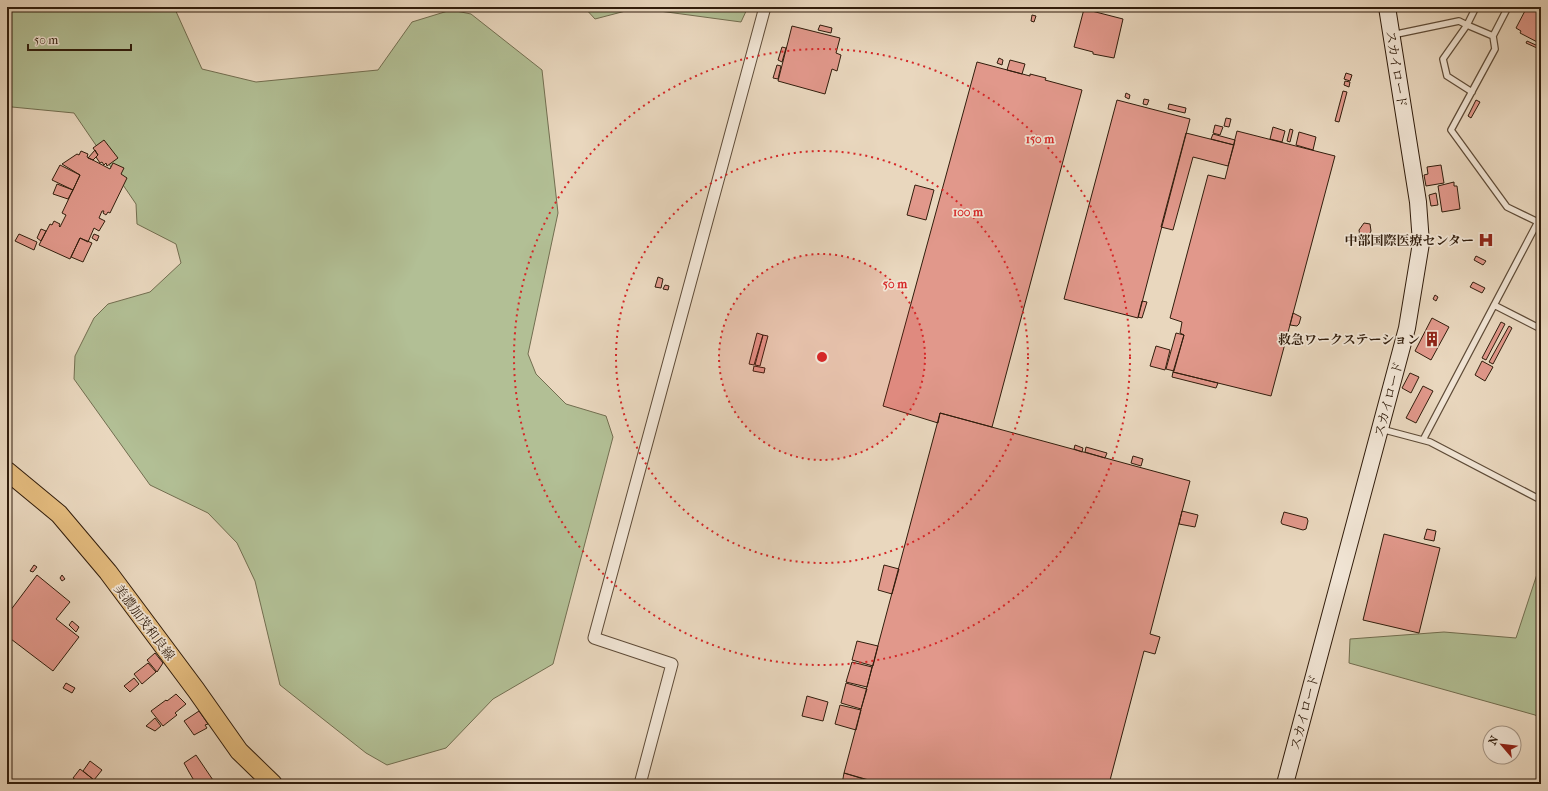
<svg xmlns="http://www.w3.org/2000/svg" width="1548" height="791" font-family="'IM FELL French Canon','Noto Serif JP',serif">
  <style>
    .green { fill: #b2bf95; stroke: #726e50 }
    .building { fill: #e1988b; stroke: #311d0c }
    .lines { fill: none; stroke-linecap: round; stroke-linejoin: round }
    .lane-casing { stroke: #5f4c38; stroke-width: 8 }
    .street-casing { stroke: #5f4c38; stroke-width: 13 }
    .secondary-casing { stroke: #311d0c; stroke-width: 18 }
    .primary-casing { stroke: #311d0c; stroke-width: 20 }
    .lane { stroke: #f1e5d5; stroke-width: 5.5 }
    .street { stroke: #f1e5d5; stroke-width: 11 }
    .secondary { stroke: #f1e5d5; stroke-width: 16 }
    .primary { stroke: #e4bc7f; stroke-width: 18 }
    .ring { fill: none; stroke: #d62828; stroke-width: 2; stroke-dasharray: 2 4 }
    .labels { text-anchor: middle; stroke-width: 3.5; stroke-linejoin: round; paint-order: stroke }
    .street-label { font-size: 13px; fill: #311d0c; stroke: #f1e5d5 }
    .poi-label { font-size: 13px; font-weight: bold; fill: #311d0c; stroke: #f1e5d5; text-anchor: end }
    .centre { fill: #d62828; stroke: #f1e5d5; stroke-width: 2 }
    .ring-label { font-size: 12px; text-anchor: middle; font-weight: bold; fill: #d62828; stroke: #f1e5d5; stroke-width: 3.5; stroke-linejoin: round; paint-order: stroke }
  </style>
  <rect width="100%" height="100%" fill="#e9d7be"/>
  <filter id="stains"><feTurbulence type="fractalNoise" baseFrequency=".005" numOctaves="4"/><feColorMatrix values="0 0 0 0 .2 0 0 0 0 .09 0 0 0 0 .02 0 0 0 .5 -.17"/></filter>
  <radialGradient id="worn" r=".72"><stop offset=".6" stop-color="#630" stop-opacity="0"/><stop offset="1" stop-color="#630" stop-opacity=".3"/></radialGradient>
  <path class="green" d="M7 7H174L202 69 256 82 378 70 412 22 451 10 471 14 542 70 558 213 528 354 536 374 566 404 606 416 613 437 553 664 493 699 446 748 387 765 366 753 280 685 255 581 237 543 208 513 150 485 74 379 75 356 94 318 108 304 150 292 181 263 176 244 137 224 136 204 74 113 12 107 7 100Z
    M584 7H748L741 22 637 8 595 19Z
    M1541 562V719L1535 715 1349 663 1350 639 1444 632 1516 638Z"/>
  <path class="building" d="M1527 7H1541V44L1520 33 1521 31 1516 28Z
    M1084 9 1123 19 1114 58 1093 54V52L1074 47Z
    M1032 15 1036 16 1034 22 1031 21Z
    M820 25 832 28 831 33 818 30Z
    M792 26 840 38 836 53 841 55 837 71 832 69 825 94 778 81Z
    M1527 41 1538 46 1537 48 1526 43Z
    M782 47 786 48 782 62 778 60Z
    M999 58 1003 60 1002 65 997 63Z
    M1010 60 1025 64 1022 74 1007 70Z
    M977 62 1030 76V74L1046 78 1045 80 1082 90 992 427 940 413 938 423 883 406Z
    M777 65 781 66 778 79 773 78Z
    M1346 73 1352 75 1350 81 1344 79Z
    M1345 81 1350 82 1349 87 1344 85Z
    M1343 91 1347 92 1339 122 1335 121Z
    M1126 93 1130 95 1129 99 1125 97Z
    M1144 99 1149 100 1147 105 1143 104Z
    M1117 100 1190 119 1138 318 1064 299Z
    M1476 100 1480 102 1471 118 1468 116Z
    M1169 104 1186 108 1185 113 1168 109Z
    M1226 118 1231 119 1229 127 1224 126Z
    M1215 125 1223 127 1220 135 1213 133Z
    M1273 127 1285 131 1282 142 1270 139Z
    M1290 129 1293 130 1290 142 1287 141Z
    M1237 131 1335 156 1271 396 1173 372 1184 335 1180 333 1182 322 1170 318 1208 175 1225 179Z
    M1299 132 1316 137 1313 150 1296 145Z
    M1186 133 1234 145 1228 166 1193 157 1173 230 1161 227Z
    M1213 134 1235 140 1234 145 1211 139Z
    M104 140 118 158 107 166 106 163 104 165 102 162 100 163 96 157 98 155 93 148Z
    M95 150 98 155 93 160 88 158Z
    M81 151 88 154 87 157 110 169 113 163 124 168 121 174 127 178 110 213 108 212 106 215 103 213 104 211H102L99 218 105 221 99 231 94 228 88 242 80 238 70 259 39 245 50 224 52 225 54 221 60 224 59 226 60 227 66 215 62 213 80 175 62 164 77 154 79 155Z
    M60 165 80 175 73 190 52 180Z
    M1441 165 1444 183 1426 186 1424 175 1428 174 1427 167Z
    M1454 182V186H1457L1460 209 1442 212 1438 186Z
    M57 184 73 190 68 199 53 194Z
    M915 185 934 190 926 220 907 215Z
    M1436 193 1438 205 1431 206 1429 195Z
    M1364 223 1370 224 1371 231 1367 239 1360 237 1359 230Z
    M41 229 46 231 41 241 37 238Z
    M19 234 37 242 34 250 15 241Z
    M94 234 99 236 97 241 92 238Z
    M80 238 92 243 83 262 71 257Z
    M1476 256 1486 261 1483 265 1474 260Z
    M658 277 663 279 661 288 655 287Z
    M1473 282 1485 288 1482 293 1470 287Z
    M665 285 669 286 668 290 663 289Z
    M1435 295 1438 297 1436 301 1433 299Z
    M1142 301 1147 302 1142 318 1138 317Z
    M1293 313 1301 317 1299 324 1297 326 1290 325Z
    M1432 318 1449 327 1431 360 1415 351Z
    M1501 322 1505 324 1486 360 1482 358Z
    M1509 326 1512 328 1493 364 1489 362Z
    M757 333 763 335 754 365 749 364Z
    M1176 333 1184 335 1174 371 1166 369Z
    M763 335 768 336 760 366 755 365Z
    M1156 346 1170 350 1165 370 1150 366Z
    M1482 361 1493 367 1485 381 1475 375Z
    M754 366 765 368 764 373 753 371Z
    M1173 372 1218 383 1216 388 1172 377Z
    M1410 373 1419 377 1411 393 1402 388Z
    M1423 386 1433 391 1416 423 1406 418Z
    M940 413 1190 481 1150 634 1160 637 1155 654 1144 651 1109 784H883L844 773Z
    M1075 445 1083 448 1082 452 1074 449Z
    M1086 447 1107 453 1105 458 1085 452Z
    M1133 456 1143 459 1141 466 1131 463Z
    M1182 511 1198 515 1195 527 1179 524Z
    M1284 512 1307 518 1308 521 1306 529 1303 530 1282 524 1281 522Z
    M1427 529 1436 531 1434 541 1424 539Z
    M1384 534 1440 548 1419 633 1363 620Z
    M34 565 37 567 33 572 30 571Z
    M884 565 899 569 892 594 878 590Z
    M37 575 70 602 56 619 79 637 53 671 7 636V615Z
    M62 575 65 579 62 581 60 578Z
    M72 621 79 627 76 632 69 625Z
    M857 641 878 646 873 666 852 660Z
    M155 653 163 663 157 672 147 660Z
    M852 662 872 667 867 687 846 682Z
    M148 663 156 672 142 684 134 674Z
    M134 678 139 684 130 692 124 686Z
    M66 683 75 688 72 693 63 688Z
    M846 683 867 689 861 709 841 703Z
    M176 694 186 704 175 713 177 715 163 726 151 711 166 700 167 701Z
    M807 696 828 702 823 721 802 716Z
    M840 705 861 710 856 730 835 724Z
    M199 711 208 724 205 725 207 728 194 735 184 721Z
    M155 718 161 726 155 731 146 726Z
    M196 755 215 783 214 784H196L189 772 184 763Z
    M90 761 102 770 94 780 83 771Z
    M80 769 94 780 91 784H73L76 780 73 778Z
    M844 773 870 781V784H842Z"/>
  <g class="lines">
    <defs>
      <path id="lane" d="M1508 7 1493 36 1495 49 1451 130 1507 207 1538 222
        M1392 35 1459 21 1467 25 1476 7
        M1472 92 1447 76 1443 59 1467 25 1493 36
        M1494 305 1541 329
        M1381 429 1430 442 1541 500
        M1423 440 1541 216"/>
      <path id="street" d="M640 784 672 664 594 638 765 7"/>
      <path id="secondary" d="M1285 784 1407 328 1421 243 1418 202 1387 7"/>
      <path id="primary" d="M7 471 59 514 108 572 196 690 239 751 273 784"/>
    </defs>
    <use href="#lane" class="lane-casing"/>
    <use href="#street" class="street-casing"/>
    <use href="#secondary" class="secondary-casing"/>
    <use href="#primary" class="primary-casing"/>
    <use href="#lane" class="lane"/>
    <use href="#street" class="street"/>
    <use href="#secondary" class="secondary"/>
    <use href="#primary" class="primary"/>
  </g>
  <circle cx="822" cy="357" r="103" fill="#d62828" fill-opacity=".12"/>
  <g class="ring">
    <circle cx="822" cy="357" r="103"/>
    <circle cx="822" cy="357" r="206"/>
    <circle cx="822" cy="357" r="308"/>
  </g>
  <defs>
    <symbol id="hospital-bare" viewBox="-9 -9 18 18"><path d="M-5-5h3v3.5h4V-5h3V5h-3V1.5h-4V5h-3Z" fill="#8f2418" stroke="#f1e5d5" stroke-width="2.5" paint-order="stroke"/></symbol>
    <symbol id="building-bare" viewBox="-9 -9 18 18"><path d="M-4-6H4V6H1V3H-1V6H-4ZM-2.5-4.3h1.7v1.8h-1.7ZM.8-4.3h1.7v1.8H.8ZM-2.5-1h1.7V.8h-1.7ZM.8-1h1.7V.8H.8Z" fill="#8f2418" stroke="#f1e5d5" stroke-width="2.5" paint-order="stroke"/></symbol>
  </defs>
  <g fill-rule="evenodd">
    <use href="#hospital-bare" x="1475" y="229" width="22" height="22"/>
    <use href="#building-bare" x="1421" y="328" width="22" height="22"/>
  </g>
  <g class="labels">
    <g class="street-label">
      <text transform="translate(1397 69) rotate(81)" y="5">スカイロード</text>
      <text transform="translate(1388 399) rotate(-75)" y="5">スカイロード</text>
      <text transform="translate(145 622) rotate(53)" y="5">美濃加茂和良線</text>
      <text transform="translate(1304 712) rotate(-75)" y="5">スカイロード</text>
    </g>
    <g class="poi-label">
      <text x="1474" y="245">中部国際医療センター</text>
      <text x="1420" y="344">救急ワークステーション</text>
    </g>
  </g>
  <circle cx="822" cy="357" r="6" class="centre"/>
  <g class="ring-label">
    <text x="1040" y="143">150 m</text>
    <text x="968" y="216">100 m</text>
    <text x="895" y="288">50 m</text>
  </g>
  <rect width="1548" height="791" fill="none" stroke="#e9d7be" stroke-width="24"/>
  <rect x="8" y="8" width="1532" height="775" fill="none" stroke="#311d0c" stroke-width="2"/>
  <rect x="12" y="12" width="1524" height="767" fill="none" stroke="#311d0c"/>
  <g transform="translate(1502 745) rotate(298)"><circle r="19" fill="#f1e5d5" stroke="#a49585"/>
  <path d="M0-3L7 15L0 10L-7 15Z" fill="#8f2418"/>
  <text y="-6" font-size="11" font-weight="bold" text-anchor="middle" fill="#311d0c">N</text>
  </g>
  <path d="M28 44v6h103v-6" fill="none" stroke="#311d0c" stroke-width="2"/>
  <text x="34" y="44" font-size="12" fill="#311d0c" stroke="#f1e5d5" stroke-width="3" paint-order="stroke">50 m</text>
  <rect width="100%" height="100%" filter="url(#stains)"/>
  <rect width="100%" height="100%" fill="url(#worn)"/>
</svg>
